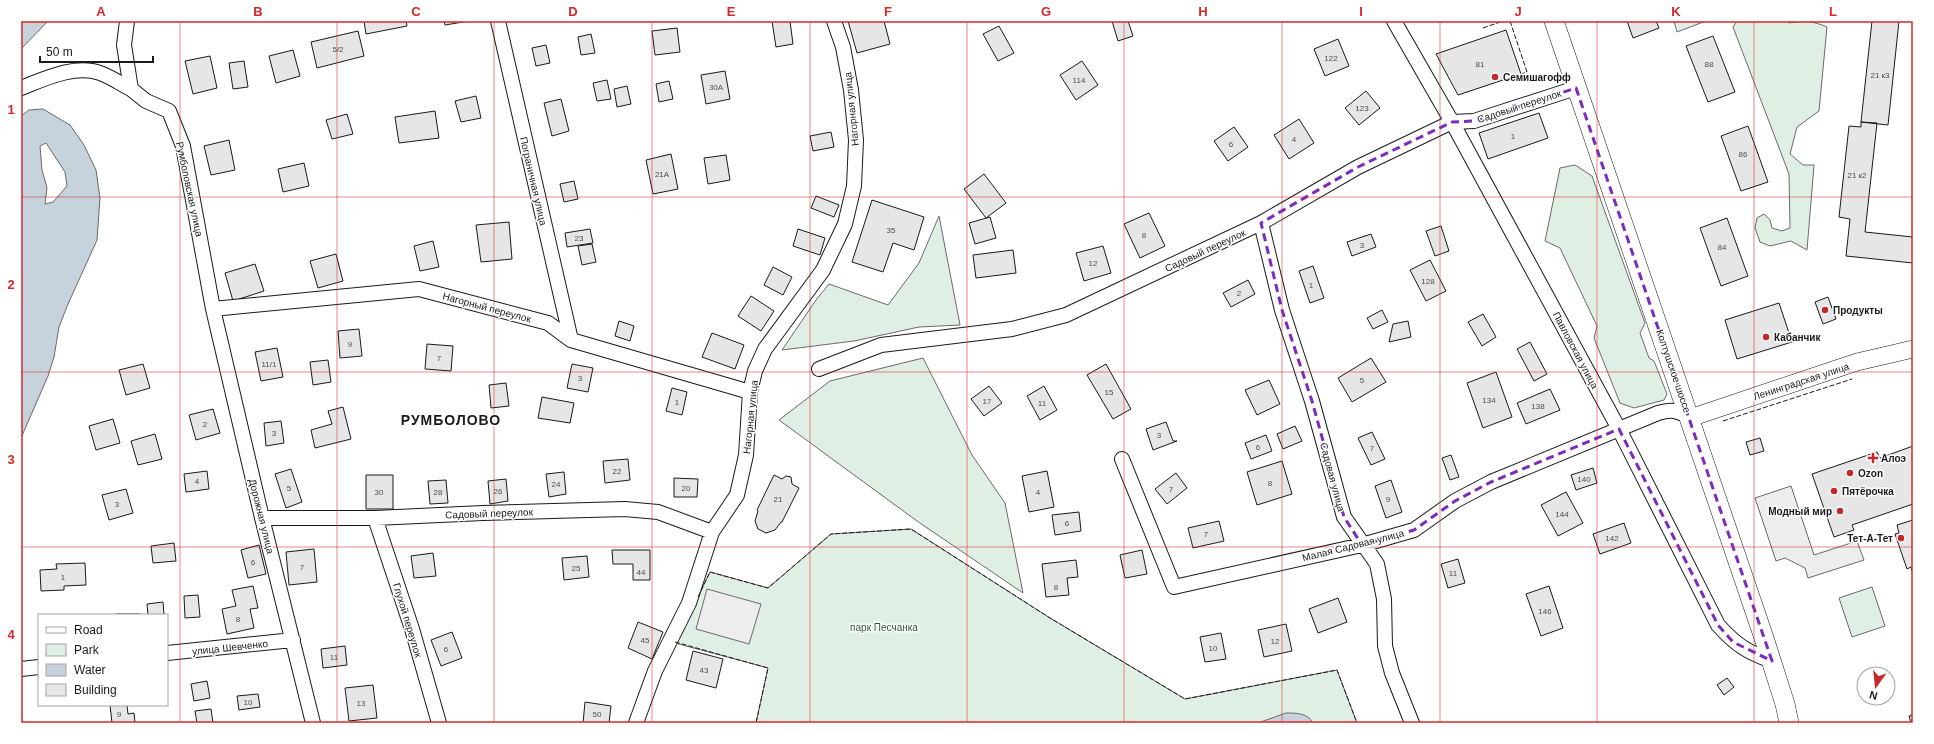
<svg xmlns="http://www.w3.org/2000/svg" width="1934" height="744" font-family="Helvetica,sans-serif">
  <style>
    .green { fill: #e0efe3; stroke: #6a6a6a }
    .parking { fill: #ededed; stroke: #6a6a6a }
    .water { fill: #c6d2dc; stroke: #6a6a6a; fill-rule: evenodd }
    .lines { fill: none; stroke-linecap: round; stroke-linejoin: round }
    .stream { stroke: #c6d2dc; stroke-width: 4.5 }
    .building { fill: #e6e6e6; stroke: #1a1a1a }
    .minor-casing { stroke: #1a1a1a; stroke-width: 16 }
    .tertiary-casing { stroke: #1a1a1a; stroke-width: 18 }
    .secondary-casing { stroke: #1a1a1a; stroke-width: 20 }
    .minor { stroke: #fff; stroke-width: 14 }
    .tertiary { stroke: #fff; stroke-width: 17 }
    .secondary { stroke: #fff; stroke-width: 19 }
    .fence { stroke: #1a1a1a; stroke-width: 1; stroke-dasharray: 5 2; stroke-linecap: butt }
    .marked { fill: none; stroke: #7b2cbf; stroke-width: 3; stroke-dasharray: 8 5; stroke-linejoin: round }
    .grid { fill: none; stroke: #d62828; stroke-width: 1; stroke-opacity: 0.55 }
    .poi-dot { fill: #c62828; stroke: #fff; stroke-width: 1.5 }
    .labels { text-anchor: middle; stroke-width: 3; stroke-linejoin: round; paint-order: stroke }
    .number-label { font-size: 8px; fill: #4d4d4d }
    .poi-label { font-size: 10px; font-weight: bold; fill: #1a1a1a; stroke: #fff; text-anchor: start }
    .street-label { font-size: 10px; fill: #1a1a1a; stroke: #fff }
    .park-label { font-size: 10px; fill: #2b5a34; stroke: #fff }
    .district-label { font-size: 14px; font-weight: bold; letter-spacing: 1px; fill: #1a1a1a; stroke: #fff }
    .neatline { fill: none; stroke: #d62828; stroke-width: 1.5 }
    .grid-label { font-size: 13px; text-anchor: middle; font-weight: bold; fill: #d62828 }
  </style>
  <rect width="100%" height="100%" fill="#fff"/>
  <path class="green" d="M1674 21H1706L1677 32Z
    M1737 21H1787L1789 23C1804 20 1813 21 1827 27L1819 111 1797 127 1790 154 1803 165H1814L1807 250 1791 241 1770 246 1760 242 1755 228 1757 218 1764 214 1770 220 1772 228 1782 231 1790 228 1789 174 1733 27Z
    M1575 165 1592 176 1645 323 1640 333 1649 358 1654 361 1667 394 1664 400 1634 408 1620 403 1594 338 1597 326 1560 248 1545 241 1560 168Z
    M939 216 960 325 919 327 854 341 782 350 816 300 829 284 888 305 919 263Z
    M923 358 972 455 1005 503 1023 593 917 521 779 420 830 381Z
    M911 529 1050 618 1185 699 1337 670 1357 723H756L768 668 675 643 710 572 768 588 831 534Z
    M1872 587 1885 626 1852 637 1839 598Z"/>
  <path class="parking" d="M1791 486 1814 555 1857 541 1864 560 1808 578 1805 568 1785 558 1776 561 1755 498Z
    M707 589 761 604 749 644 696 629Z"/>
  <path class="water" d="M21 21H48L21 49Z
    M43 109 70 125 84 145 96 170 100 198 97 240 68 304 59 327 54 357 48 376 21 438V116L29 110ZM46 143 65 172 67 186 53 202 45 204 47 188 42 170 40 146Z
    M1286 713C1296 713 1308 713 1313 723H1258Z"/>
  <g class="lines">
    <path class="stream" d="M21 720 23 723"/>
  </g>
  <path class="building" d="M364 21H406L407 26 366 34Z
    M444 21H469L445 25Z
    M772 21H790L793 44 776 47Z
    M848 21H884L890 44 857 53Z
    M1112 21H1128L1133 36 1118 41Z
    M1627 21H1656L1659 28 1633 38Z
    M1872 21H1899L1888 125 1861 122Z
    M999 26 1014 53 998 61 983 34Z
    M677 28 680 52 655 55 652 31Z
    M1506 30 1521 74 1458 95 1436 54Z
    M358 31 364 56 317 68 311 42Z
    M591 34 595 53 581 55 578 37Z
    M1713 36 1735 92 1708 102 1686 46Z
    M1338 39 1349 66 1325 76 1314 49Z
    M546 45 550 63 536 66 532 48Z
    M293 50 300 76 276 83 269 56Z
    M210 56 217 88 193 94 185 61Z
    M244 61 248 87 233 89 229 63Z
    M1082 61 1098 85 1076 100 1060 75Z
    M725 71 730 99 706 104 701 75Z
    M607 80 611 99 597 101 593 83Z
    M669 81 673 99 659 102 656 84Z
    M627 86 631 104 617 107 614 89Z
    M1366 91 1380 108 1359 125 1345 108Z
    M476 96 481 118 461 122 455 101Z
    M561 99 569 131 552 136 544 103Z
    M435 111 439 138 399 143 395 117Z
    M1539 113 1548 138 1488 159 1479 133Z
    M347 114 353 134 332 139 326 120Z
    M1299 119 1314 143 1289 159 1274 135Z
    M1861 122 1877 123 1865 232 1913 237V263L1846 256 1850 219 1839 217 1849 126 1861 127Z
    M1748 126 1768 182 1741 191 1721 136Z
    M1234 127 1248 147 1228 161 1214 141Z
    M831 132 834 147 813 151 810 136Z
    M229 140 235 170 211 175 204 146Z
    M671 154 678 189 653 194 646 160Z
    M726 155 730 180 708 184 704 158Z
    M304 163 309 186 283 192 278 169Z
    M984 174 1006 203 986 218 964 189Z
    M574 181 578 199 564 202 560 184Z
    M816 196 839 205 834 217 811 208Z
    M872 200 924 217 914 250 893 243 883 272 852 262Z
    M1149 213 1165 246 1140 258 1124 224Z
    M990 217 996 238 975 244 969 223Z
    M1727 218 1748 276 1721 286 1700 228Z
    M509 222 512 259 481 262 476 225Z
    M1441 226 1449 251 1435 256 1426 231Z
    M590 229 593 243 567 247 565 233Z
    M798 229 825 238 820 255 793 246Z
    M1371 234 1376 247 1352 256 1347 242Z
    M433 241 439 267 420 271 414 246Z
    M592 244 596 262 582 265 578 246Z
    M1103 246 1111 273 1084 281 1076 253Z
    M1013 250 1016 273 976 278 973 255Z
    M336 254 343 281 318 288 310 261Z
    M1430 260 1446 291 1426 301 1410 270Z
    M255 264 264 291 233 301 225 273Z
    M1313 266 1324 298 1310 303 1299 271Z
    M773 267 792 277 783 295 764 285Z
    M1248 280 1255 294 1231 307 1223 293Z
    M751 296 774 311 761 331 738 316Z
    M1828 297 1836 319 1823 324 1815 302Z
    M1779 303 1792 342 1737 359 1725 320Z
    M1382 310 1388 322 1373 329 1367 318Z
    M1483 314 1496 337 1482 346 1468 322Z
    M619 321 634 326 630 341 615 336Z
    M1408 321 1411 337 1389 342 1393 324Z
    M359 329 362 356 340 358 338 331Z
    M712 333 744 345 735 369 702 357Z
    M1530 342 1547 374 1534 381 1517 349Z
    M427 344 453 346 451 371 425 369Z
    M277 348 283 377 261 381 255 352Z
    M1371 358 1386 382 1352 402 1338 378Z
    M328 360 331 382 313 385 310 362Z
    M143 364 150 388 126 395 119 370Z
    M572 364 593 368 588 392 567 388Z
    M1106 364 1131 409 1113 419 1087 375Z
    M1496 372 1512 417 1483 428 1467 383Z
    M1269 380 1280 404 1257 415 1245 390Z
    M506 383 509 406 491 408 489 385Z
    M989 386 1002 403 984 416 971 399Z
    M1044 386 1057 410 1040 420 1027 396Z
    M672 388 687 392 682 415 666 411Z
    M1550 389 1560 410 1526 424 1517 403Z
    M542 397 574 403 570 423 538 418Z
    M343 407 351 439 315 448 311 430 332 424 328 411Z
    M213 409 220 433 196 440 189 415Z
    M113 419 120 443 96 450 89 426Z
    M281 421 284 443 266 446 264 423Z
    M1166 422 1173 441H1177L1153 450 1146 429Z
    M1295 426 1302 441 1283 449 1277 434Z
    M1372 432 1385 459 1371 465 1358 438Z
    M155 434 162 459 138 465 131 441Z
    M1266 435 1272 451 1251 459 1245 443Z
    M1760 438 1764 451 1750 455 1746 442Z
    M1913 446V504L1852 525 1854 530 1834 537 1812 474 1877 452 1880 458Z
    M1451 455 1459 477 1450 480 1442 458Z
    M628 459 630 480 605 483 603 461Z
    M1282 461 1292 494 1257 505 1247 472Z
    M1593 468 1597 483 1576 490 1571 475Z
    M291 469 302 502 286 508 275 474Z
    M207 471 209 489 186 492 184 474Z
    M1047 471 1054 507 1029 512 1022 476Z
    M564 472 566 494 549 497 546 474Z
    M1176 473 1187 488 1167 504 1155 489Z
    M366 475H393V509H366Z
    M774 475 782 479 786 476 791 477 792 484 799 488 782 522H781L775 530 766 533 758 529 755 521 758 511 757 510Z
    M674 478 698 479 697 497H674Z
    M506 479 508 501 490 504 488 481Z
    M446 480 448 503 430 504 428 481Z
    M1391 480 1402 512 1386 518 1375 486Z
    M126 489 133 513 109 520 102 495Z
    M1566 492 1583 523 1558 536 1541 505Z
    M1079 512 1081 531 1055 535 1052 515Z
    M1913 520V574L1911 567 1907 569 1895 534 1899 533 1897 525Z
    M1219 521 1224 541 1193 548 1188 528Z
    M1624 523 1631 543 1600 554 1593 534Z
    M174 543 176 561 153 563 151 546Z
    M259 545 266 574 248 578 241 550Z
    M314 549 317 582 289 585 286 552Z
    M612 550H650V580H633V564H613Z
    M1142 550 1147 574 1125 578 1120 555Z
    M433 553 436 576 414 578 411 556Z
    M587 556 589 577 564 580 562 558Z
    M1458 559 1465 583 1448 588 1441 564Z
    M1076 560 1078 577 1067 578 1069 595 1046 597 1042 564Z
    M85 563 86 585 64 586V590L41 591 40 570 57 569 56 564Z
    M253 586 258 608 250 609 254 628 227 634 222 609 236 606 232 590Z
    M1549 586 1563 628 1541 636 1526 594Z
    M198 595 200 617 185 618 184 596Z
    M1338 598 1347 622 1318 633 1309 609Z
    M163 602 164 615H148L147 604Z
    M116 614H140V615H116Z
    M638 622 663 632 652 659 628 648Z
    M1286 624 1292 651 1264 657 1258 630Z
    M452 632 462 658 441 666 431 640Z
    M1221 633 1226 659 1205 662 1200 637Z
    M345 646 347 665 323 668 321 649Z
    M693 651 723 659 716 688 686 680Z
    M1727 678 1734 687 1724 695 1717 685Z
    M207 681 210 698 194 701 191 684Z
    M373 685 377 718 349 721 345 688Z
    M258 694 260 707 239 710 237 696Z
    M585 702 611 706 609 723H583Z
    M110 705H127L128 714 134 713 135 723H112Z
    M211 709 213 723H197L195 711Z
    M1913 715V723H1911L1909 716Z"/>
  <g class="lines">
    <defs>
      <path id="minor" d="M127 21 124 45 131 89 146 101 169 111 183 146 213 309 262 518 313 723
        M498 21 571 340
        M1394 21 1452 122 1619 429 1718 625C1736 645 1747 652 1772 661
        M21 88C44 79 75 64 100 73 111 77 121 84 131 89
        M1261 223 1282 310 1312 401 1344 517 1377 564 1384 599 1385 646 1392 673 1412 723
        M213 309 419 289 548 323 571 340 750 392
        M819 369 881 345 1012 329 1066 315 1261 223 1358 167 1452 122 1474 121 1576 88
        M1122 459 1174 587 1362 545 1414 530 1455 501 1491 482 1658 413C1671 409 1678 410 1690 418
        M262 518H375L483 513 625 509 658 512 712 532
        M375 518 412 629 439 723
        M167 653 293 640
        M21 669 39 667
        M636 723 655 671 689 603 712 532 737 495 746 455 750 392 755 371 765 349 823 270 845 224 854 186 856 140 851 90 843 47 834 21"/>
      <path id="tertiary" d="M1690 418 1857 362 1913 349"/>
      <path id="secondary" d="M1554 21 1764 638 1785 704 1789 723"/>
    </defs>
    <use href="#minor" class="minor-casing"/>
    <use href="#tertiary" class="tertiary-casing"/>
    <use href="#secondary" class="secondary-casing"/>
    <use href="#minor" class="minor"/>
    <use href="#tertiary" class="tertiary"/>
    <use href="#secondary" class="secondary"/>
    <path class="fence" d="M1510 21 1527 72 1521 74
      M1483 28 1503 21
      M1723 421 1852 379
      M698 597 710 572 768 588 831 534 911 529 1050 618 1185 699 1337 670 1357 723
      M675 642 768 668 756 723"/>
  </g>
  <path class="marked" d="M1576 88 1772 661 1733 642 1718 625 1619 429 1491 482 1455 501 1414 530 1362 545 1344 517 1312 401 1282 310 1261 223 1358 167 1452 122 1474 121Z"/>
  <path class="grid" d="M180 21V723M337 21V723M494 21V723M652 21V723M810 21V723M967 21V723M1124 21V723M1282 21V723M1440 21V723M1597 21V723M1754 21V723M21 197H1913M21 372H1913M21 547H1913"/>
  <g class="poi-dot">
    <circle cx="1495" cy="77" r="4"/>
    <circle cx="1825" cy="310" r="4"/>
    <circle cx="1766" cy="337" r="4"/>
    <path d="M1871 452h4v4h4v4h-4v4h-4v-4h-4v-4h4z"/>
    <circle cx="1850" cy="473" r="4"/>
    <circle cx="1834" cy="491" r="4"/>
    <circle cx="1840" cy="511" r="4"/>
    <circle cx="1901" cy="538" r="4"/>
  </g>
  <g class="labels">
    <g class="number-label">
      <text x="338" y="52">5/2</text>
      <text x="1331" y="61">122</text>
      <text x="1480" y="67">81</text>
      <text x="1709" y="67">88</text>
      <text x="1880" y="78">21 к3</text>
      <text x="1079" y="83">114</text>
      <text x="716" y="90">30А</text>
      <text x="1362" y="111">123</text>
      <text x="1513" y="139">1</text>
      <text x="1294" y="142">4</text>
      <text x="1231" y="147">6</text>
      <text x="1743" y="157">86</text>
      <text x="662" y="177">21А</text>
      <text x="1857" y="178">21 к2</text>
      <text x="891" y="233">35</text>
      <text x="1144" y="238">8</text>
      <text x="579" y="241">23</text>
      <text x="1362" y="248">3</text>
      <text x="1722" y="250">84</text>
      <text x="1093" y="266">12</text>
      <text x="1428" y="284">128</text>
      <text x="1311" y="288">1</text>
      <text x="1239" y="296">2</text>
      <text x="350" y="347">9</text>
      <text x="439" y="361">7</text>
      <text x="269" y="367">11/1</text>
      <text x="580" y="381">3</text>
      <text x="1362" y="383">5</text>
      <text x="1109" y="395">15</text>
      <text x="1489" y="403">134</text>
      <text x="987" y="404">17</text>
      <text x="677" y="405">1</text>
      <text x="1042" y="406">11</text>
      <text x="1538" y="409">138</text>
      <text x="205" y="427">2</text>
      <text x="274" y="436">3</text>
      <text x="1159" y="438">3</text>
      <text x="1258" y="450">6</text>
      <text x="1372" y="451">7</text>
      <text x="617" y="474">22</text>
      <text x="1584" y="482">140</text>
      <text x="197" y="484">4</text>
      <text x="1270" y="486">8</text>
      <text x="556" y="487">24</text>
      <text x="289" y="491">5</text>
      <text x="686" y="491">20</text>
      <text x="1171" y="492">7</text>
      <text x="498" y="494">26</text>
      <text x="379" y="495">30</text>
      <text x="438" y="495">28</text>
      <text x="1038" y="495">4</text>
      <text x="778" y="502">21</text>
      <text x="1388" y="502">9</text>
      <text x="117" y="507">3</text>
      <text x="1562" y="517">144</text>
      <text x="1067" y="526">6</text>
      <text x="1206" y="537">7</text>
      <text x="1612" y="541">142</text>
      <text x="253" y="565">6</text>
      <text x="302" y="570">7</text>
      <text x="576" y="571">25</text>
      <text x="641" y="575">44</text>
      <text x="1453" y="576">11</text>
      <text x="63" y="580">1</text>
      <text x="1056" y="590">8</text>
      <text x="1545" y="614">146</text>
      <text x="238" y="622">8</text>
      <text x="645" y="643">45</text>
      <text x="1275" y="644">12</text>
      <text x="1213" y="651">10</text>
      <text x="446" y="652">6</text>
      <text x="334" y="660">11</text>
      <text x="704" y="673">43</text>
      <text x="248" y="705">10</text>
      <text x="361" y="706">13</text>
      <text x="119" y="717">9</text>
      <text x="597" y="717">50</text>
    </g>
    <g class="poi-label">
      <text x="1503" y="81">Семишагофф</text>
      <text x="1833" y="314">Продукты</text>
      <text x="1774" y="341">Кабанчик</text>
      <text x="1881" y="462">Алоэ</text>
      <text x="1858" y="477">Ozon</text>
      <text x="1842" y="495">Пятёрочка</text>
      <text x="1832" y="515" text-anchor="end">Модный мир</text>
      <text x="1893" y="542" text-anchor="end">Тет-А-Тет</text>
    </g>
    <g class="street-label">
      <text transform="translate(1519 106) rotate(-18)" y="4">Садовый переулок</text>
      <text transform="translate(851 109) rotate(-96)" y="4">Нагорная улица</text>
      <text transform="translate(534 181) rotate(77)" y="4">Пограничная улица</text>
      <text transform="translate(190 189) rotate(78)" y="4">Румболовская улица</text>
      <text transform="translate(1205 250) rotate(-25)" y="4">Садовый переулок</text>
      <text transform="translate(487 307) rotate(15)" y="4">Нагорный переулок</text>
      <text transform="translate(1576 350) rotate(62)" y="4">Павловская улица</text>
      <text transform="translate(1674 371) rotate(71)" y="4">Колтушское шоссе</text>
      <text transform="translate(1801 381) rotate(-18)" y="4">Ленинградская улица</text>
      <text transform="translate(750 417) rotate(-84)" y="4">Нагорная улица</text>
      <text transform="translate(1333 477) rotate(75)" y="4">Садовая улица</text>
      <text transform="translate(489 513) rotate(-2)" y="4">Садовый переулок</text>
      <text transform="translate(262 516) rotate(76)" y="4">Дорожная улица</text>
      <text transform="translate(1353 545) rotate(-14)" y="4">Малая Садовая улица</text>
      <text transform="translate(408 620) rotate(73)" y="4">Глухой переулок</text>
      <text transform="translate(230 647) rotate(-6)" y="4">улица Шевченко</text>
    </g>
    <g class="park-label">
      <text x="884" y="631">парк Песчанка</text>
    </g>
    <g class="district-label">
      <text x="451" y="425">РУМБОЛОВО</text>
    </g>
  </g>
  <rect width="1934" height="744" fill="none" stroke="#ffffff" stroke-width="44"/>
  <rect x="38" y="614" width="130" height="92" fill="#ffffff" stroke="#a3a3a3"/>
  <rect x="46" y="627" width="20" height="6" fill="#ffffff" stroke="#a3a3a3"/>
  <text x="74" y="634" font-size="12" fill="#1a1a1a">Road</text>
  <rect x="46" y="644" width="20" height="12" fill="#e0efe3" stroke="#a3a3a3"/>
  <text x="74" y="654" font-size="12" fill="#1a1a1a">Park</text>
  <rect x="46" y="664" width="20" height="12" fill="#c6d2dc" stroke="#a3a3a3"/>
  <text x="74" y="674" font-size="12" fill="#1a1a1a">Water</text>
  <rect x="46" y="684" width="20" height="12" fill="#e6e6e6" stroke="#a3a3a3"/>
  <text x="74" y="694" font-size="12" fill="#1a1a1a">Building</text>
  <g transform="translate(1876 686) rotate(195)"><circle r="19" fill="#ffffff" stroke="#a3a3a3"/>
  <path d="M0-3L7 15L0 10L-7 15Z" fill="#c62828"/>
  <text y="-6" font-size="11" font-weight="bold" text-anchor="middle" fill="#1a1a1a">N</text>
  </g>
  <path d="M40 56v6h113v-6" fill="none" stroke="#1a1a1a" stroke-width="2"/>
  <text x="46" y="56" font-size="12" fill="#1a1a1a" stroke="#ffffff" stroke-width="3" paint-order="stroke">50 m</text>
  <rect x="22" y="22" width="1890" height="700" class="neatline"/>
  <g class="grid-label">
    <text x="101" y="16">A</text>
    <text x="258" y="16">B</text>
    <text x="416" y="16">C</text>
    <text x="573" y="16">D</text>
    <text x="731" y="16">E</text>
    <text x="888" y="16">F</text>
    <text x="1046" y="16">G</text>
    <text x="1203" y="16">H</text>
    <text x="1361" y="16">I</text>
    <text x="1518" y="16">J</text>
    <text x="1676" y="16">K</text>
    <text x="1833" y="16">L</text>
    <text x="11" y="114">1</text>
    <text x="11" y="289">2</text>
    <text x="11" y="464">3</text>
    <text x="11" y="639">4</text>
  </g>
</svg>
